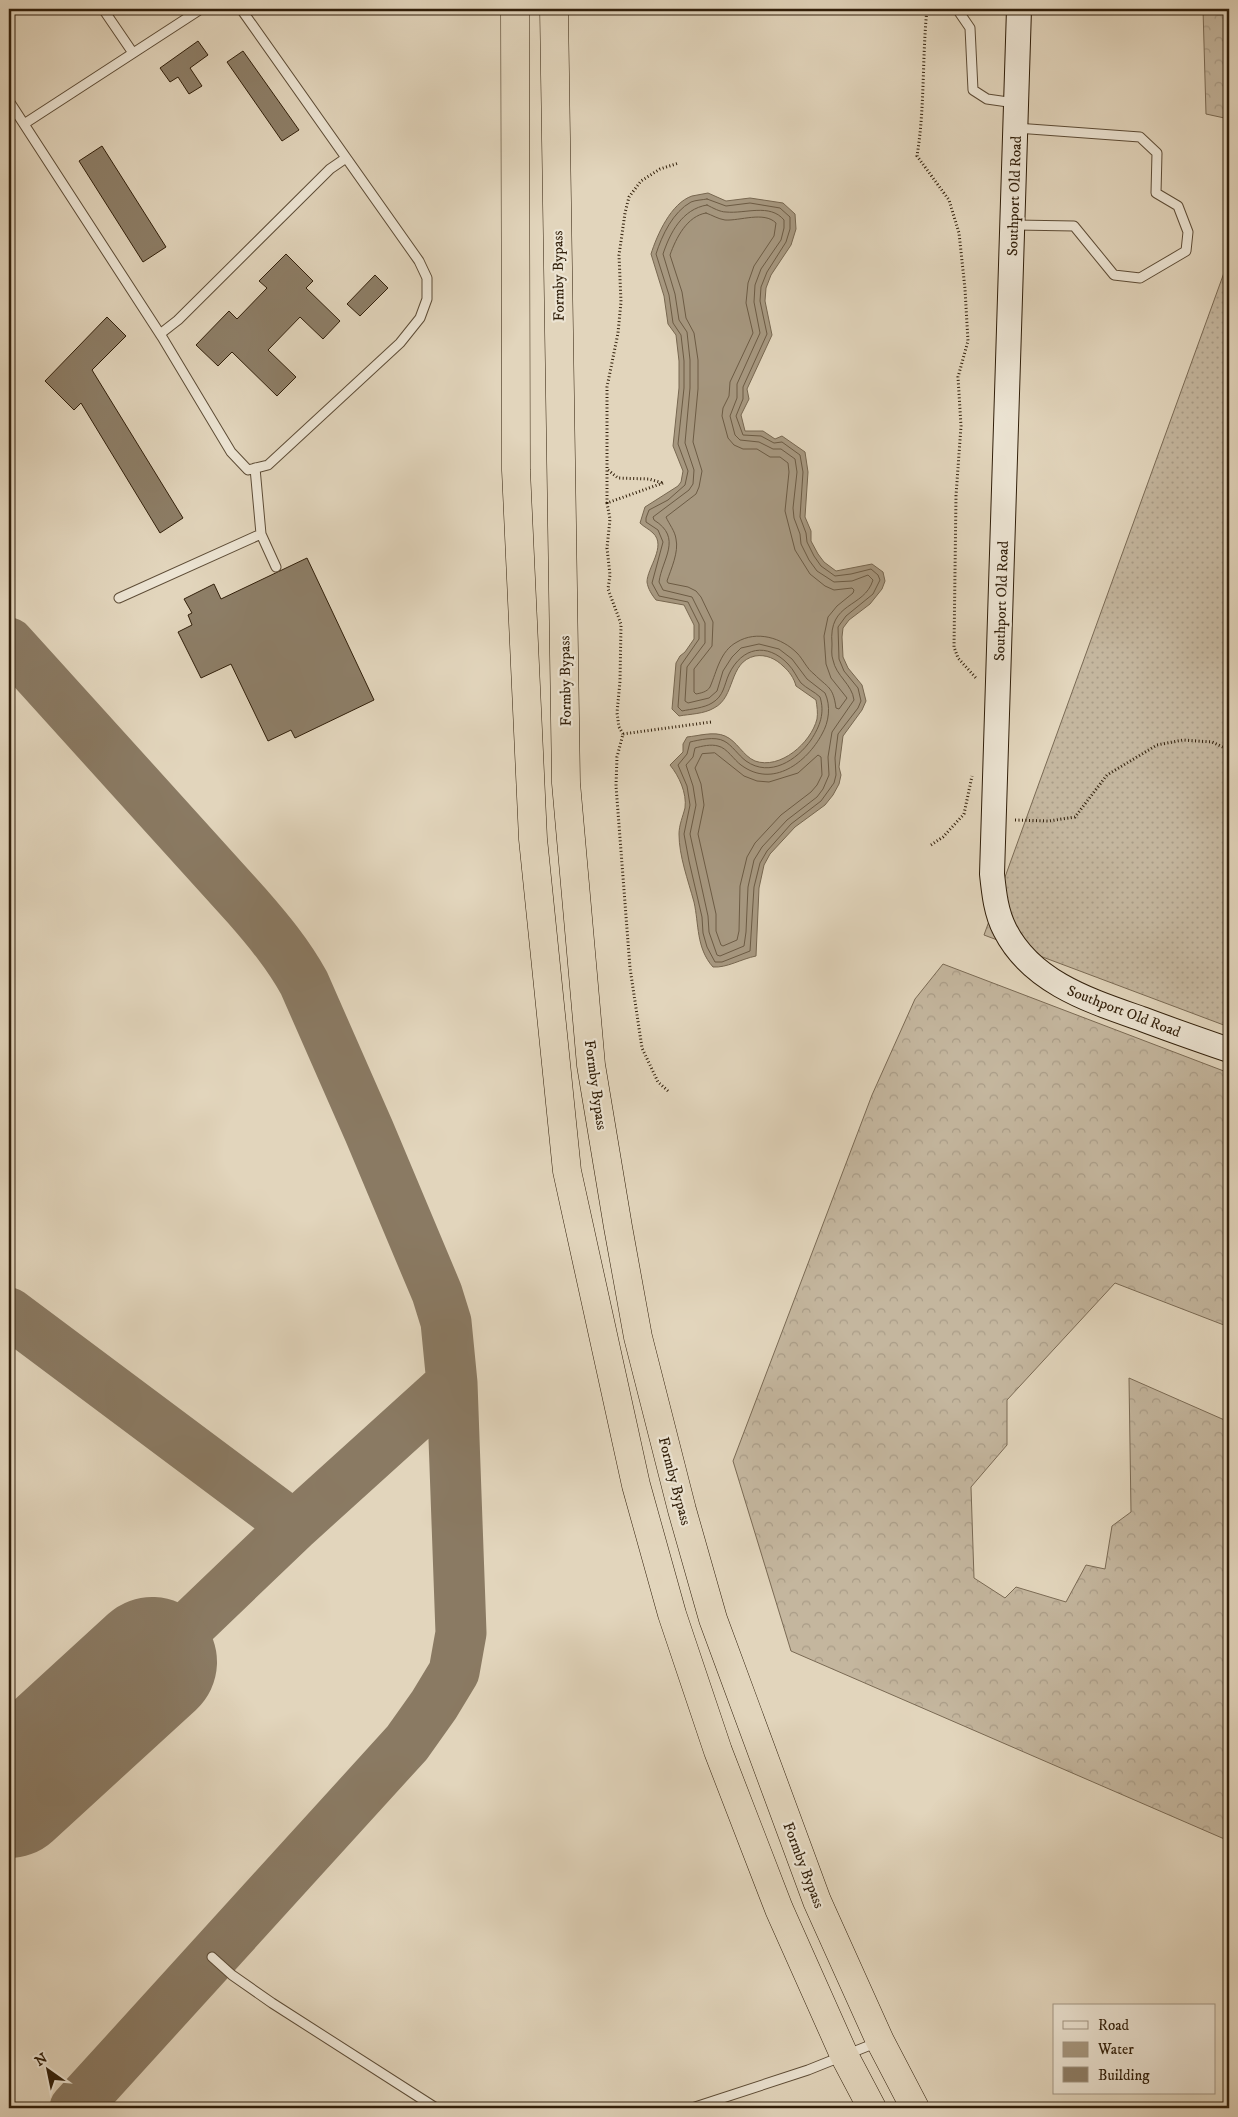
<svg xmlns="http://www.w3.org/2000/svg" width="1238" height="2117" font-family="'IM FELL DW Pica',serif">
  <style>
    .grass { fill: url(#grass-dots); stroke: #7a6a54 }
    .forest { fill: url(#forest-crowns); stroke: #7a6a54 }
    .water { fill: #a6977f; stroke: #776750 }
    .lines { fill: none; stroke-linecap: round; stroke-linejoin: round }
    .shore { stroke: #6c5b44; stroke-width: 1 }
    .taxiway { stroke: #8a7a63; stroke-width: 51 }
    .runway { stroke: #8a7a63; stroke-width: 130 }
    .building { fill: #8d7e67; stroke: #311f0a }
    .lane-casing { stroke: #5d4c36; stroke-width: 11 }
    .secondary-casing { stroke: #311f0a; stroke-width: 26 }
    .highway-casing { stroke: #311f0a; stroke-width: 29 }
    .path { stroke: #311f0a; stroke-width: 3; stroke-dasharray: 1 2.5; stroke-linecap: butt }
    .lane { stroke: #ece4d3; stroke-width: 9 }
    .secondary { stroke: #ece4d3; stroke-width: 24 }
    .highway { stroke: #e2d5bc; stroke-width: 28 }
    .labels { text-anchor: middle; stroke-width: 4.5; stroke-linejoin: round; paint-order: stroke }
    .street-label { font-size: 15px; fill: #311f0a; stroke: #ece4d3 }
  </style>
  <defs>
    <pattern id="grass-dots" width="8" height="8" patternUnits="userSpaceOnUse" patternTransform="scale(1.25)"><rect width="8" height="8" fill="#c4b69e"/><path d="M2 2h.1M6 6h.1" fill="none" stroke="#a99c87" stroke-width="1.8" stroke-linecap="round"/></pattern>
    <pattern id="forest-crowns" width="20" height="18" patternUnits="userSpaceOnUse" patternTransform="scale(1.25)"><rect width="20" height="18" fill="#c4b69e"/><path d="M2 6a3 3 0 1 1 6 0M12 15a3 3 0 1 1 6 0" fill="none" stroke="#a99c87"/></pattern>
  </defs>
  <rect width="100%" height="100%" fill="#e2d5bc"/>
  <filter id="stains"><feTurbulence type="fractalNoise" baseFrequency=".004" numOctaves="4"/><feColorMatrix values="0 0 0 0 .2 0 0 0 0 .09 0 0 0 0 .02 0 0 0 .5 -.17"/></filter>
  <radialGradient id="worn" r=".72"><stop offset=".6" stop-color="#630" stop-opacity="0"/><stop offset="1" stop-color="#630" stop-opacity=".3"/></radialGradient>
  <path class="grass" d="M1229 259V1027L984 935Z"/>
  <path class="forest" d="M1203 9H1229V119L1206 114Z
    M943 964 1229 1073V1327L1115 1283 1007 1400V1445L971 1487 974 1578 1005 1598 1016 1587 1066 1602 1086 1565 1105 1569 1112 1526 1131 1512 1129 1378 1229 1422V1841L791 1651 733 1461 872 1095 915 999Z"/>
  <path class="water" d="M708 193 726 201 750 198 783 203 795 214 796 229 791 245 771 275 766 288 765 301 772 335 747 389 749 399 741 415 745 431H763L775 439 782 436 805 452 808 472 805 517 811 531V541L818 554 824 562 836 571 872 564 883 572 885 581 882 589 870 604 849 620 843 628 842 637 843 657 848 668 862 685 866 701 862 710 843 736 839 767 841 775 839 784 833 795 825 805 795 827 770 854 764 865 759 888 756 956C741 959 727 968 713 967 696 948 699 924 694 902 688 880 679 856 679 834 679 825 683 816 685 808 687 793 679 776 670 765L683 752V744L687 737C698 736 714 731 725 736 737 741 743 756 755 761 780 770 811 743 817 719 818 713 817 706 816 700L796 686C794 678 789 671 783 666 776 659 766 654 755 656 728 662 736 697 714 708 704 714 690 714 679 716L672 709 676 663 680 656 685 652 694 639V625L684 605 656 600C652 595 648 589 647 582 647 568 667 546 653 533 649 529 644 527 640 523L645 507 678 486 681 482 683 471 673 446 679 388V361L676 335 668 324 664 296 651 254C657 235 671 203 692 196 697 195 703 194 708 193Z"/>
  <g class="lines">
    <path class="shore" d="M707 199 726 206 750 203 780 208 790 217V229L786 242 767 272 761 287 760 301 767 334 743 387V399L736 416 743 435 761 436 774 443 782 442 800 455 803 472 800 517 806 533 807 542 814 556 821 566 835 576 851 574 871 569 878 575 880 580 873 594 846 616 838 627 839 659 844 671 858 688 861 701 858 708 838 734 835 758 836 775 834 783 821 801 791 824 767 851 760 863 754 887 750 951 722 962H715L707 947 703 933 702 917 689 861 684 834 690 805 687 786 678 765 687 754 690 742C699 740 715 736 724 741 732 745 738 755 746 761 770 778 797 760 811 740 820 726 825 713 820 697 815 692 806 688 801 683 797 678 794 670 788 664 767 642 742 647 729 674 724 685 724 696 712 703 704 708 691 709 682 711L678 707 681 665 699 639V624L688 602 659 596 652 583 663 542 658 530 646 522V518L649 510 668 500 685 485 688 471 678 444 684 388V361L681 335 673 323 669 295 656 254C662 235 673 212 691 202 696 200 702 200 707 199Z
      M707 205C713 208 720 212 726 212 745 214 770 203 784 220V228L781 240 761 269 755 285 754 302 760 333 737 384V398L730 416 735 435 740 440 759 442 773 449H781L795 459 797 472 793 508 794 518 800 534 801 544 809 560 817 571 834 582 852 581 868 575 873 580C864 609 828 601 832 644 832 649 831 655 833 660 836 676 852 684 854 700L832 732 828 757 829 775 823 789 817 797 787 820 762 847 754 860 748 887 746 932 744 946 720 956 717 955 709 932 708 916 690 834 696 805 693 786 686 765 693 757 695 748C702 746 711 744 718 746 727 748 734 760 741 765 773 789 807 762 822 734 829 722 831 706 825 693L807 679 792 659 779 649 759 644 741 648 732 657 723 671 717 691 709 698 688 703 685 701 687 667 705 643V623L692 597 663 590 659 582C662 559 683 538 654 520L653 517 689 490 693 484 694 470 685 443 690 388V360L687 332 679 320 675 294 663 254C670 233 682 209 707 205Z
      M706 213C712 215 718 219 725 220 740 221 764 211 776 223L774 236 754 266 748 283 746 303 753 333 730 382 729 396 723 408 722 416 728 438 734 445 743 449H757L770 457H780L788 463 789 472 785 511 795 550 810 574 825 586 834 590 852 588 854 590 853 593 837 606 828 617 824 636 826 664 831 678 847 698 839 709 836 708C833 686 828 688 814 674 807 669 803 659 797 653 782 638 757 630 737 642 720 651 717 671 710 687 707 692 701 693 696 694L694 692V669L712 646 713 622 701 597 696 591 688 587 668 583 667 581C671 569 679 552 676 539 675 531 669 524 666 517L696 494 699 487 702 471 693 442 698 389V360L694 333 686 318 682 292 670 255C676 238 687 216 706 213Z
      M715 753 744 776 757 781 769 782 798 773 818 755 821 757 822 775 817 785 811 792 781 815 755 843 747 857 740 886 739 931 737 940 723 946 721 945 716 931V914L698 834 704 805 701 784 695 768 702 754Z"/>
    <path class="taxiway" d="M9 643 247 906C268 930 288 954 304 983L369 1131 437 1293 446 1322 452 1383 461 1633 454 1672 434 1705 407 1743 75 2108
      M9 1313 294 1526
      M152 1662 294 1526 452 1383"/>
    <path class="runway" d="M9 1793 152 1662"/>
  </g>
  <path class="building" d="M198 41 208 55 190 68 202 86 189 94 178 77 170 82 160 68Z
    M243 51 299 130 282 141 227 62Z
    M102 146 166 247 143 262 79 161Z
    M286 254 313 281 306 288 340 321 323 339 300 317 268 350 296 377 277 396 232 352 218 366 196 345 229 311 237 319 267 288 259 281Z
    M375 275 388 288 360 316 347 304Z
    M107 317 126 336 92 370 183 518 160 533 81 403 74 410 45 381Z
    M307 558 374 700 295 738 291 730 268 741 231 664 201 678 178 632 192 625 188 615 192 613 184 599 214 584 221 599Z"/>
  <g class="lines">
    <defs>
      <path id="lane" d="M103 9 133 53
        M957 9 970 28 973 90 987 99 1015 103
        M9 101 162 337 231 452 248 470 268 465 400 343 420 318 427 299V278L419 261 241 9
        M24 124 201 9
        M1013 225 1074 226 1114 275 1140 278 1186 251 1188 232 1178 206 1156 193 1157 153 1140 137 1016 128
        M160 334 178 320 330 169 346 158
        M261 534 276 567
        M119 598 261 534 255 468
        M212 1957 232 1975 272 2003 436 2108
        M692 2108 808 2070 878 2042"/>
      <path id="secondary" d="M1019 9 992 874C994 893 996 913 1005 930 1032 983 1091 1001 1142 1019 1171 1030 1200 1040 1229 1050"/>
      <path id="highway" d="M515 9 516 470 533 839 567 1171 636 1485 672 1614 718 1751 779 1909 844 2055 872 2108
        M554 9 566 783 591 1065 618 1227 638 1337 682 1510 713 1619 817 1901 880 2041 915 2108"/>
    </defs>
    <use href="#lane" class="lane-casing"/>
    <use href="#secondary" class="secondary-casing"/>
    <use href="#highway" class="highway-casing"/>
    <path class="path" d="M927 9C922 58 925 107 917 156L949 200 959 233 965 289 968 341 958 377 961 426 956 496 954 647 958 658 976 678
      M608 470 618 478 649 479 663 483
      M607 503V387L618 333 621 302 619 255 625 213 629 197 641 181 660 169 679 163
      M623 734 619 727 617 713 620 681 621 624 608 589 610 575 607 548 610 519 607 503 663 483
      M1015 820 1049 821 1075 817 1107 775 1157 745 1183 740 1212 742 1229 750
      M931 845 943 837 964 814 972 776
      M668 1091 658 1082 642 1048 630 968 616 786 617 757 623 734 711 722"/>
    <use href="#lane" class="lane"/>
    <use href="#secondary" class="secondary"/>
    <use href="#highway" class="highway"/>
  </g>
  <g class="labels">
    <g class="street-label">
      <text transform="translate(1014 196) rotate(-88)" y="5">Southport Old Road</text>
      <text transform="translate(558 276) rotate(-91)" y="5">Formby Bypass</text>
      <text transform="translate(1001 601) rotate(-88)" y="5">Southport Old Road</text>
      <text transform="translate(565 681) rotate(-91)" y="5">Formby Bypass</text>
      <text transform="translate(1124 1011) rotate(21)" y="5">Southport Old Road</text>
      <text transform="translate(596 1085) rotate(82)" y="5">Formby Bypass</text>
      <text transform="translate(675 1481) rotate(75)" y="5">Formby Bypass</text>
      <text transform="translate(804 1865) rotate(69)" y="5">Formby Bypass</text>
    </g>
  </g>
  <rect width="1238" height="2117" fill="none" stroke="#e2d5bc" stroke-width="30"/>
  <rect x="10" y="10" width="1218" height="2097" fill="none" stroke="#311f0a" stroke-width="2.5"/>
  <rect x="15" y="15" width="1208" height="2087" fill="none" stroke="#311f0a"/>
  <rect x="1053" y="2004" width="162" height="90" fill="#ece4d3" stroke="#a19583"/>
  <rect x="1063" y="2021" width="25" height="8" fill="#ece4d3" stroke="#a19583"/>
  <text x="1098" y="2030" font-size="15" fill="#311f0a">Road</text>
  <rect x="1063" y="2042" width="25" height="15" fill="#a6977f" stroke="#a19583"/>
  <text x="1098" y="2054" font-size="15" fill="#311f0a">Water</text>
  <rect x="1063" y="2067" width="25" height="15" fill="#8d7e67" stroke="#a19583"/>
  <text x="1098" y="2080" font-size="15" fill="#311f0a">Building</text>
  <g transform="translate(48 2070) rotate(327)" stroke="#ece4d3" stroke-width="4" paint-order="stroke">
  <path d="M0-4L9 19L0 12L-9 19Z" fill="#311f0a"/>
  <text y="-8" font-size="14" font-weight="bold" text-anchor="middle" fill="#311f0a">N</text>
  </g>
  <rect width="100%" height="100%" filter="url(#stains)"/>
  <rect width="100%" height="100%" fill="url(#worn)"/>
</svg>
